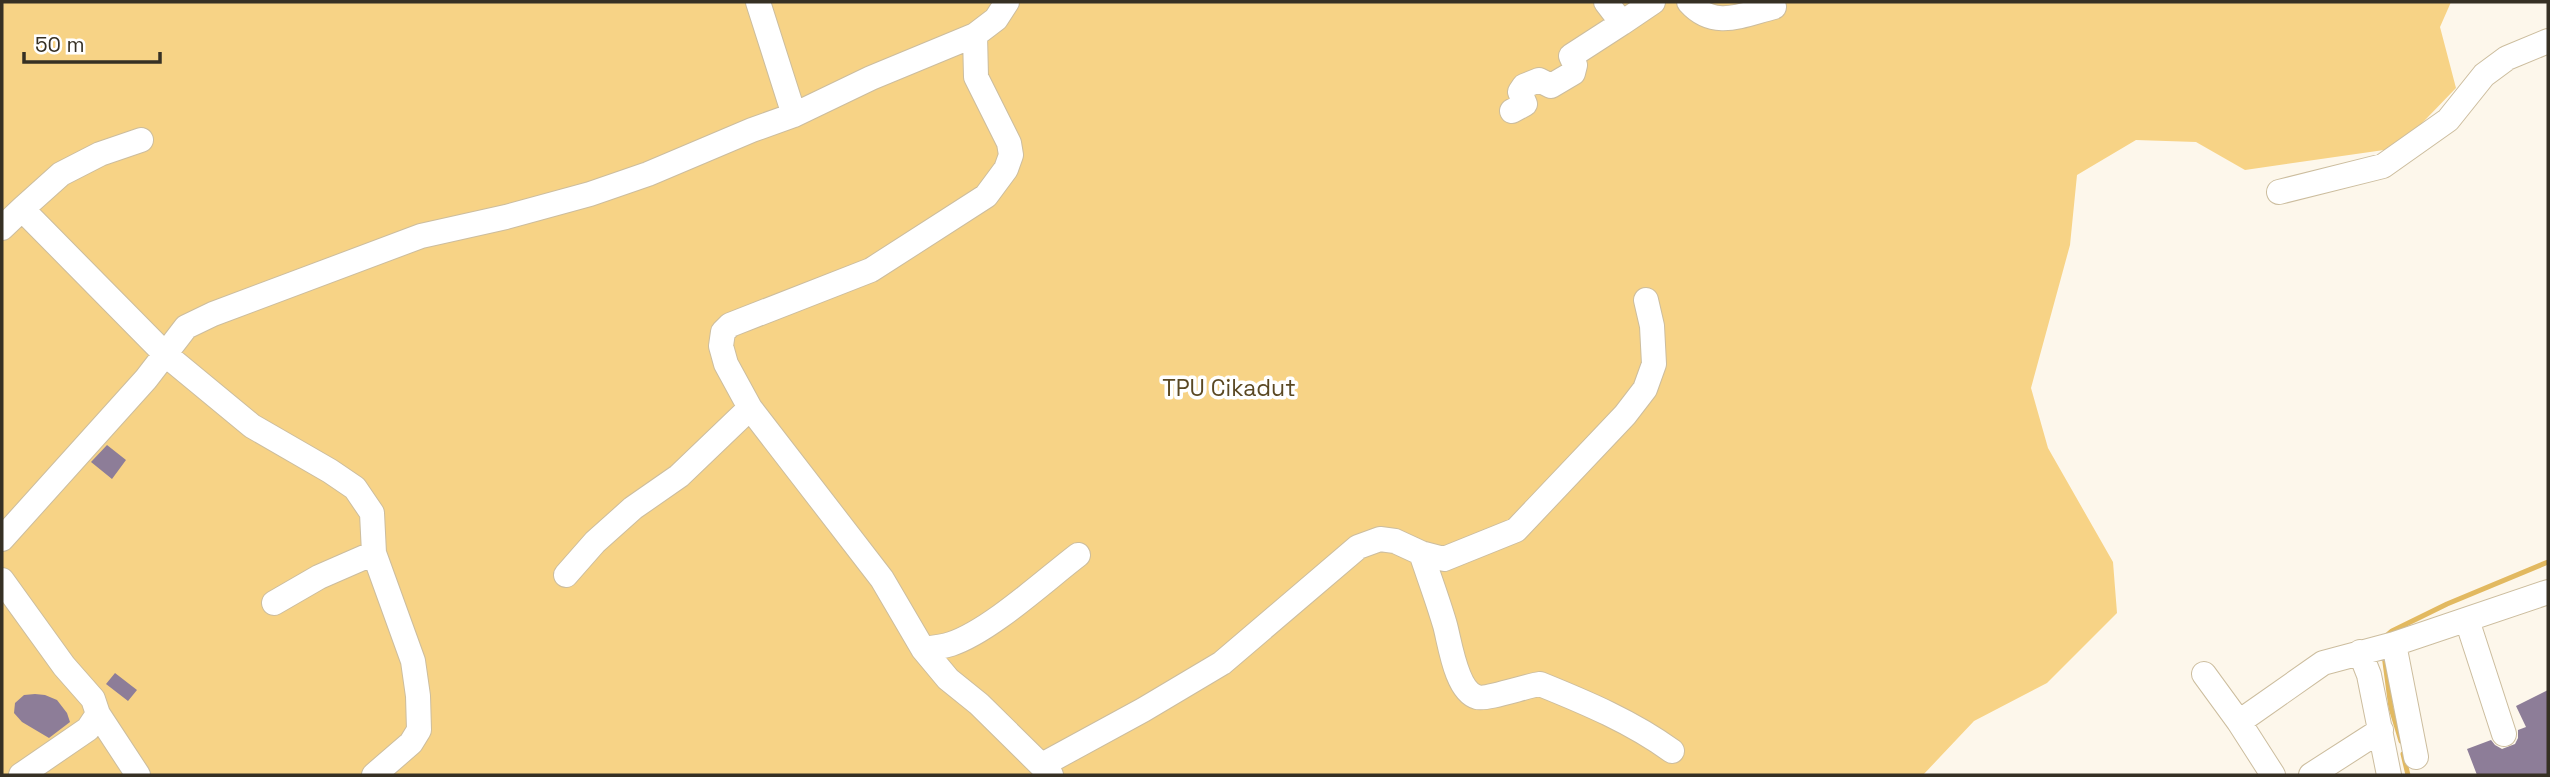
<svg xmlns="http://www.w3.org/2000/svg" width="2550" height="777" font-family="'Space Grotesk',sans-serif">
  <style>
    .green { fill: #f7d386 }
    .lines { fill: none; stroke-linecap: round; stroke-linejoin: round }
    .stream { stroke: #e2b960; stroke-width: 5 }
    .building { fill: #8d7d98 }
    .minor-casing { stroke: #ccbd9e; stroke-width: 26 }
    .minor { stroke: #fff; stroke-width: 24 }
    .labels { text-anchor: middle; stroke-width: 7; stroke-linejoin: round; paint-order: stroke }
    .park-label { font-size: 23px; fill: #5a4823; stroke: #fff }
  </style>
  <rect width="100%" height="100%" fill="#fdf7eb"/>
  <path class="green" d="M2 2H2451L2440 27 2456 88 2398 148 2245 170 2196 142 2136 140 2077 175 2070 245 2031 388 2048 448 2113 562 2117 613 2047 683 1974 721 1923 775H2Z"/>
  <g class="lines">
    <path class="stream" d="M2385 637 2392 631 2447 604 2548 562
      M2384 655 2391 708 2401 741
      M2403 754 2408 775"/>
  </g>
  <path class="building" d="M107 445 126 460 112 479 91 462Z
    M115 673 137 690 128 701 106 684Z
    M2548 690V775H2477L2467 749 2491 740 2495 745 2502 749 2515 744 2518 738V730L2526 727 2516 706Z
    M35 694 45 695 57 700 67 713 70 722 49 738 22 722 14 713 15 703 24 695Z"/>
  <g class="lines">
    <defs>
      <path id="minor" d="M758 2 794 115
        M1689 2C1714 30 1742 15 1774 7
        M1622 23 1653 2
        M975 35 976 77 1009 143 1011 155 1006 169 986 196 871 270 730 325 723 332 721 346 726 364 750 408 882 579 923 649 948 679 979 704 1051 775
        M1512 111 1525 104 1520 92 1524 86 1539 80 1551 86 1573 73 1575 65 1571 56 1622 23 1606 2
        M2279 192 2383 166 2448 120 2484 75 2507 58 2548 41
        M22 209 61 174 100 154 141 140
        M2 228 22 209 166 355 252 426 330 471 355 488 372 513 374 553 413 661 418 696 419 730 411 743 374 775
        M2 539 146 379 186 327 213 314 421 236 506 217 590 194 648 174 752 130 794 115 871 78 975 35 996 19 1007 2
        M1421 553C1429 577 1438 601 1445 625 1450 643 1456 691 1477 697 1486 700 1526 686 1540 684 1587 703 1632 722 1672 751
        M566 575 595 542 633 508 679 476 750 408
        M2 580 64 666 93 699 98 714 88 729 21 775
        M274 603 319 577 374 553
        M2467 620 2504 734
        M2394 644 2416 757
        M923 649C932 648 942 647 951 644 990 631 1044 581 1078 555
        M2360 652 2369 675 2389 775
        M2204 674 2239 722 2273 775
        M98 714 138 775
        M2239 722 2323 663 2394 644 2548 592
        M1042 765 1143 710 1222 663 1358 547 1380 539 1395 541 1421 553 1444 559 1516 530 1625 415 1645 389 1654 364 1652 326 1646 300
        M2311 775 2381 730"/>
    </defs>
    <use href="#minor" class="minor-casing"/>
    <use href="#minor" class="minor"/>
  </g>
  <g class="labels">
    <g class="park-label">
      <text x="1229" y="396">TPU Cikadut</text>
    </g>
  </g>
  <rect width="2550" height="777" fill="none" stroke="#363024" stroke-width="7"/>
  <path d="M24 52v10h136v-10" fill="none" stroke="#363024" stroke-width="3.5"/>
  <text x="35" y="52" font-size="21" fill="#363024" stroke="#ffffff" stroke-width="5" paint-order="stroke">50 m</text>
</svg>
